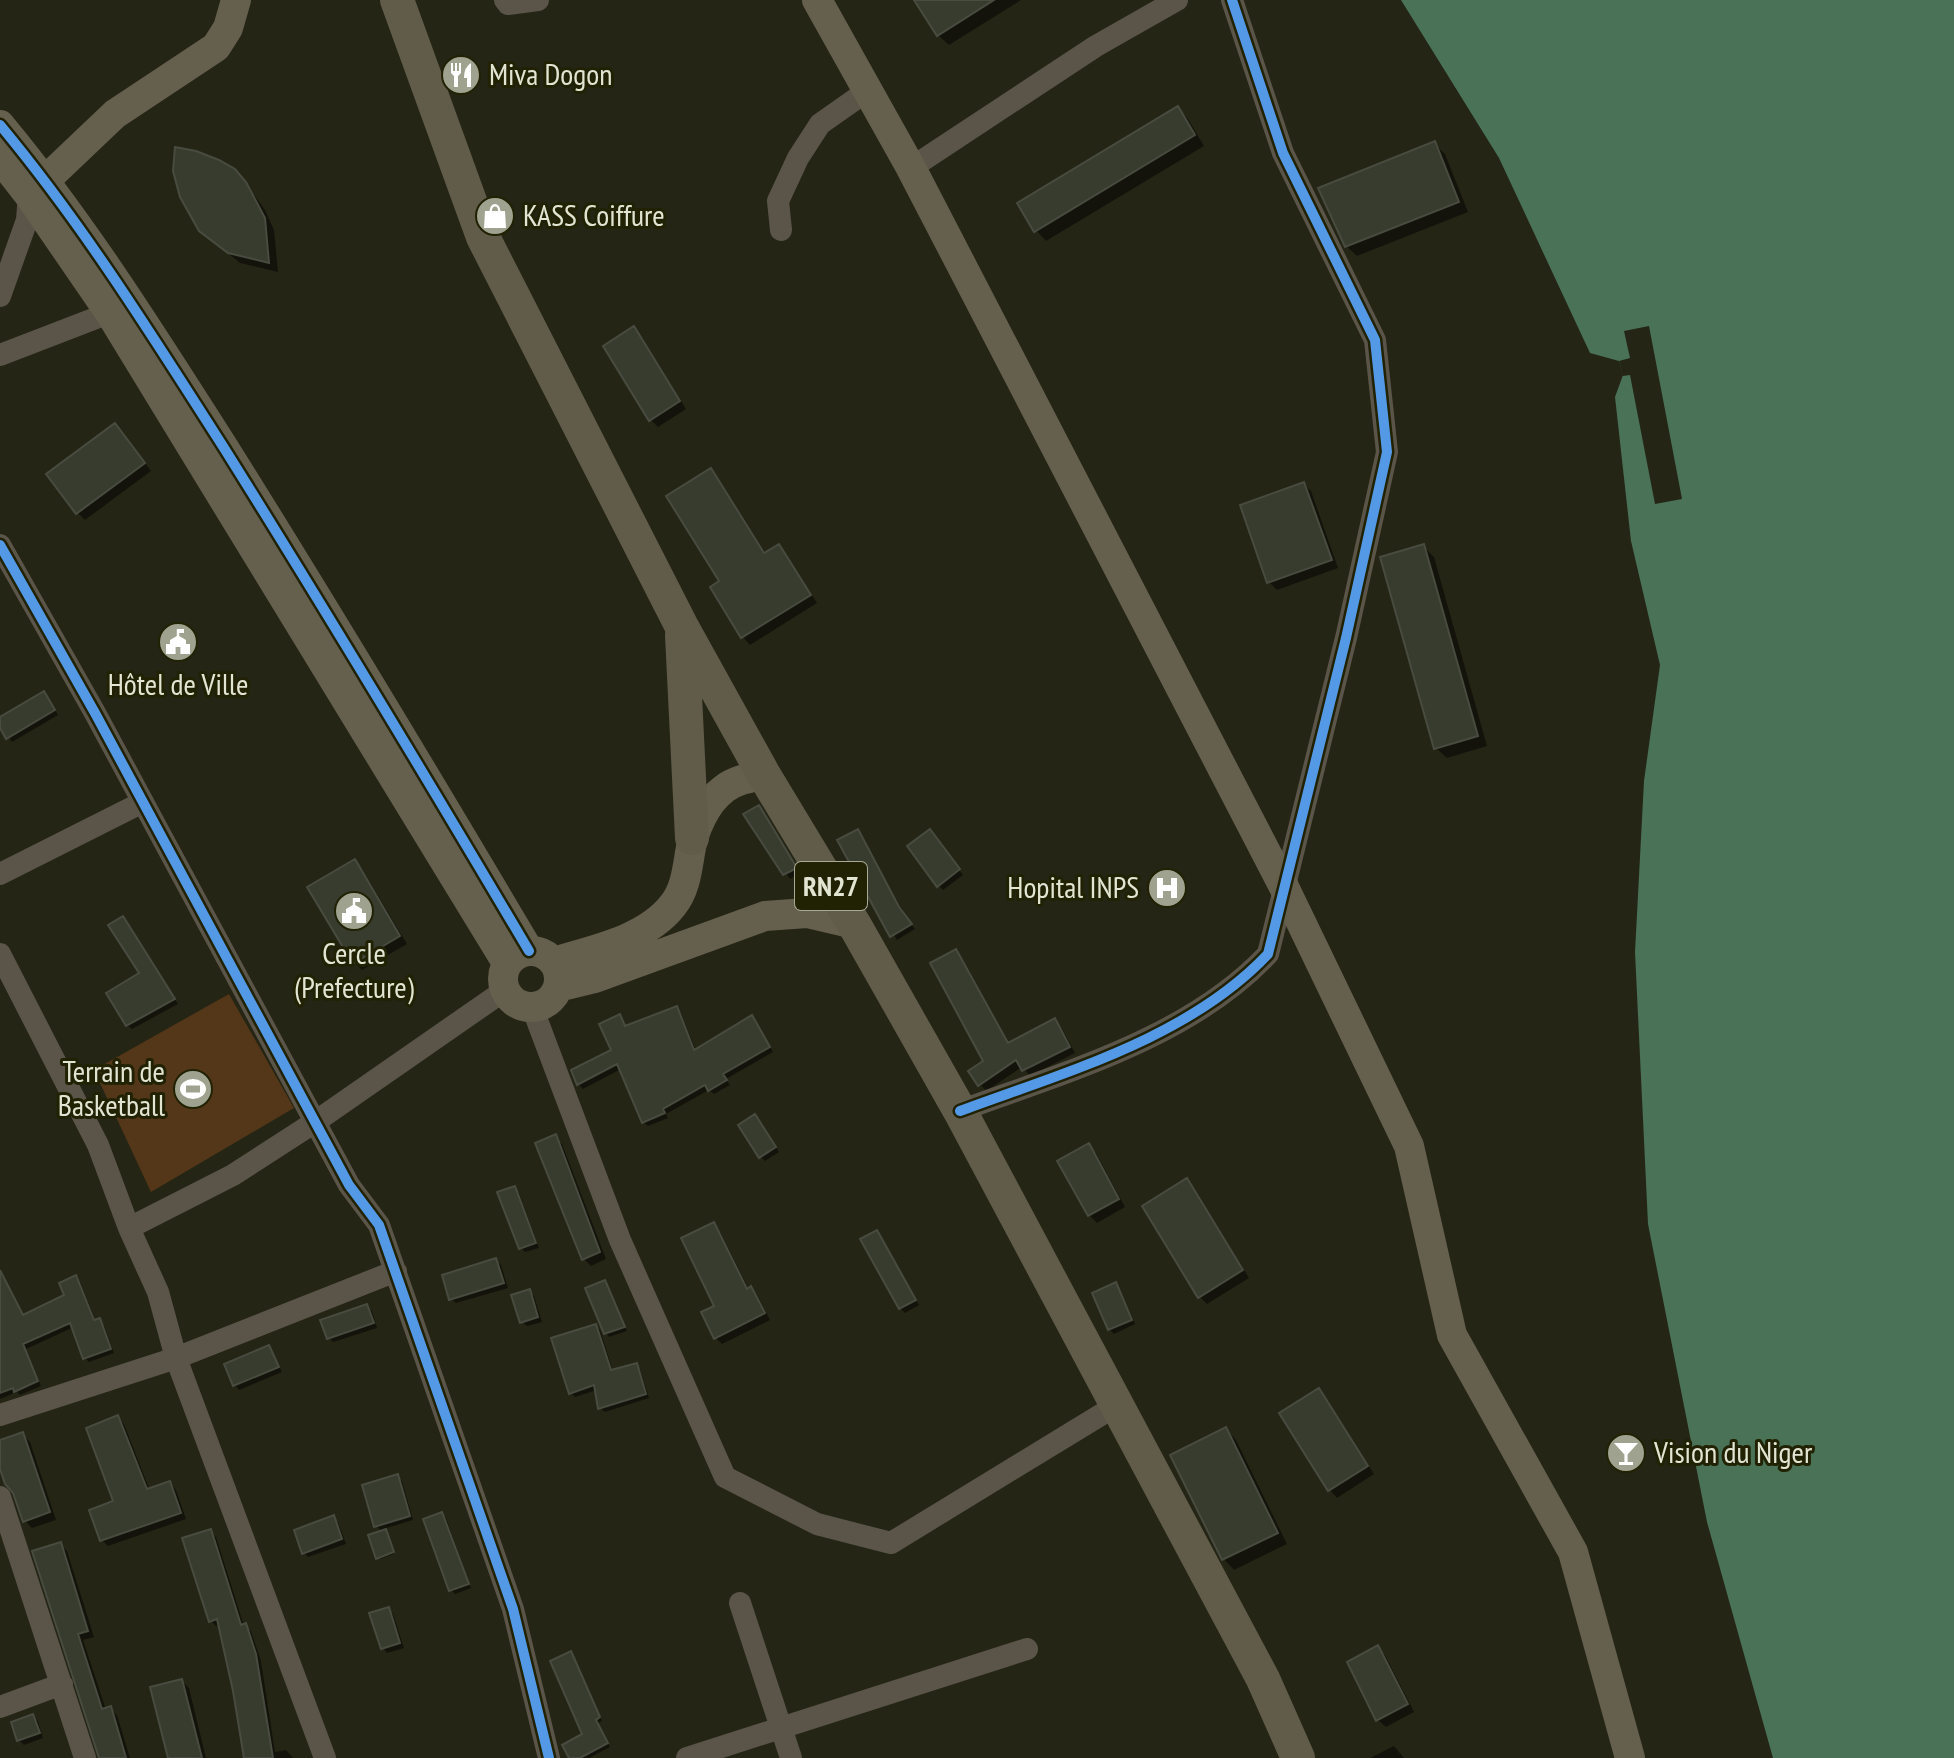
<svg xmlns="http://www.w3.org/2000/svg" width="1954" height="1758" font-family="'PT Sans Narrow',sans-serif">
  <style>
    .green { fill: #533718 }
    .water { fill: #497257 }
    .pier { fill: #252515 }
    .shadow { fill: #0007 }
    .building { fill: #383c2e; stroke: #484b3f; stroke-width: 2 }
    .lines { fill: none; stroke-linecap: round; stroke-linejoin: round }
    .street { stroke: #5a5548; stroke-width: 22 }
    .secondary { stroke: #655f4e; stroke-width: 30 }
    .primary { stroke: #615c4a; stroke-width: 34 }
    .cycleway-casing { stroke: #212204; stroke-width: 15 }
    .cycleway { stroke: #5399e6; stroke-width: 10 }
    .labels { text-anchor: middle; stroke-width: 6; stroke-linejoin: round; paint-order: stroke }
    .shield { fill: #212204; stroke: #a9aa95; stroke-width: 2 }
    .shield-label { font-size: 28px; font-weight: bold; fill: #e3e5d3 }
    .poi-label { font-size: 30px; fill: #e3e5d3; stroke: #212204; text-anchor: start }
  </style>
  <rect width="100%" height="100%" fill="#252515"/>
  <path class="green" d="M229 994 294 1108 151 1192 94 1070Z"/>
  <path class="water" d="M1401 0H1954V1758H1773L1707 1522 1648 1224 1635 952 1644 781 1660 665 1631 541 1615 397 1623 375 1619 361 1590 353 1499 158Z"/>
  <path class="pier" d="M1649 326 1682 499 1655 504 1630 375 1623 376 1619 361 1630 358 1624 331Z"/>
  <path class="shadow" d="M917 0H1021L949 45 938 35Z
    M1178 108 1188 119 1204 146 1046 241 1036 230Z
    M1435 144 1445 154 1468 212 1357 256 1346 246Z
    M245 182 265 210 274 230 278 272 240 263 200 230Z
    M633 328 641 336 686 409 658 427 651 420Z
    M122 433 151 471 85 520 78 513Z
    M711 470 718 478 766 554 779 546 786 554 817 603 750 645 743 637 712 588 722 581Z
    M1304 484 1311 491 1338 568 1277 590 1269 582Z
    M1423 546 1434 557 1487 746 1447 758 1436 748Z
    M48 698 58 715 12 742 0 724V719Z
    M763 812 800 873 790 879 746 815Z
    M857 831 903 913 915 929 897 940 840 841Z
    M934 836 963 875 943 890 938 885Z
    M355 861 362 869 407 944 362 970 355 963Z
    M123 918 178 1004 132 1029 127 1025 141 974Z
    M955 951 962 958 1009 1044 1055 1020 1061 1027 1075 1053 1030 1076 1022 1067 986 1091 980 1084 986 1062Z
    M676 1008 681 1013 696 1051 752 1017 773 1052 726 1079 730 1085 714 1094 709 1090 666 1114 668 1118 648 1126 643 1122 621 1069 583 1089 578 1084 613 1051 619 1016 627 1028Z
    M760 1122 779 1152 765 1161 761 1157Z
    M555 1137 562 1144 606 1259 591 1266 584 1259Z
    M1088 1146 1096 1153 1125 1207 1097 1223 1089 1215Z
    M1186 1181 1194 1188 1249 1278 1207 1304 1200 1297Z
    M514 1188 519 1193 539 1248 525 1252 521 1248Z
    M713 1224 720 1231 749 1290 757 1295 770 1320 722 1344 716 1338Z
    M877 1232 919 1305 905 1313 900 1308Z
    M496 1261 501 1265 508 1288 456 1303 451 1299Z
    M0 1269 25 1317 67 1296 76 1278 80 1282 96 1322 99 1321 104 1325 114 1353 89 1362 85 1358 74 1327 26 1349 41 1386 20 1395 17 1392 0 1399Z
    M605 1282 627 1331 609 1337 606 1333Z
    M1116 1285 1120 1290 1135 1324 1114 1334 1109 1329Z
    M529 1291 534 1296 542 1322 527 1326 522 1322Z
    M367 1306 372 1311 377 1328 333 1342 329 1338Z
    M596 1326 600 1330 613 1371 636 1365 640 1369 649 1398 605 1412 600 1408 597 1390 575 1397 571 1393Z
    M269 1347 282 1372 239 1390 235 1385Z
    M1318 1391 1326 1398 1374 1474 1337 1498 1330 1490 1282 1414Z
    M118 1417 124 1424 150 1491 170 1483 176 1490 186 1519 108 1546 102 1540 116 1502Z
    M1226 1429 1236 1440 1287 1544 1234 1570 1224 1559 1173 1455Z
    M22 1434 30 1442 56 1520 32 1528 25 1521 15 1492 0 1462V1442Z
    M397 1477 402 1481 413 1520 383 1529 394 1554 380 1559 382 1532 376 1525Z
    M442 1514 446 1518 471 1588 455 1594 451 1590Z
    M333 1517 338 1522 346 1544 308 1557 304 1553Z
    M210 1531 216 1537 244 1626 251 1631 261 1661 275 1752 286 1750 293 1758H247L220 1625 216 1626 211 1621Z
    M60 1544 67 1551 94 1637 83 1640 106 1710 110 1708 117 1715 130 1758H100Z
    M388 1610 393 1614 404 1648 387 1653 383 1648Z
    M1378 1648 1385 1655 1414 1712 1386 1727 1378 1720Z
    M570 1654 602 1721 598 1723 610 1747 589 1758H571L585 1735Z
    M182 1681 189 1688 206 1758H170Z
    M33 1716 38 1721 43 1738 24 1745 19 1740Z
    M1394 1746 1404 1758H1370Z"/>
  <path class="building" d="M914 0H994L937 36Z
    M1178 106 1195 135 1034 232 1017 203Z
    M1435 141 1459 202 1345 247 1318 188Z
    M175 147 196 151 219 160 235 169 246 182 265 218 269 263 228 253 199 231 180 197 173 171Z
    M634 326 680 401 649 421 603 346Z
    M115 423 145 463 76 514 46 474Z
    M711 468 764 553 779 544 811 595 741 638 710 587 719 581 666 496Z
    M1304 482 1332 560 1267 583 1240 505Z
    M1424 544 1478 736 1434 749 1380 557Z
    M44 691 55 710 6 739 0 728V717Z
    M759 805 797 868 783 875 743 814Z
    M858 829 899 907 912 924 890 937 837 840Z
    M930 829 960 869 937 887 907 846Z
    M355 859 400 936 353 964 307 887Z
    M123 916 175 999 126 1026 106 993 139 973 108 925Z
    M956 949 1008 1043 1055 1018 1070 1047 1022 1071 1016 1060 978 1086 968 1071 983 1061 930 963Z
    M677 1006 694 1050 752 1015 770 1047 723 1074 727 1080 708 1091 705 1085 663 1109 665 1113 642 1123 617 1064 577 1085 571 1070 611 1050 599 1024 620 1014 625 1026Z
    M755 1114 776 1147 759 1158 738 1125Z
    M556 1134 600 1252 582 1260 535 1143Z
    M1089 1143 1119 1199 1088 1216 1057 1161Z
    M1187 1178 1243 1270 1198 1298 1142 1206Z
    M515 1186 536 1243 519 1249 497 1192Z
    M714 1222 747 1289 751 1286 765 1313 714 1339 701 1312 714 1306 681 1238Z
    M877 1230 916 1300 899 1309 860 1239Z
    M496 1258 504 1283 449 1300 442 1275Z
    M0 1270 23 1315 64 1295 59 1283 76 1275 94 1320 100 1318 111 1349 83 1359 70 1323 23 1344 38 1381 14 1392 13 1388 0 1393Z
    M605 1280 625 1327 604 1334 585 1288Z
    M1116 1282 1132 1320 1108 1330 1092 1293Z
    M530 1289 538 1317 520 1323 511 1295Z
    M367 1304 374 1323 327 1339 320 1320Z
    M596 1324 611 1370 637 1363 646 1394 598 1409 594 1385 569 1394 551 1338Z
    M269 1345 279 1367 233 1386 224 1364Z
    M1319 1388 1368 1466 1328 1491 1279 1413Z
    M118 1415 147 1489 170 1481 181 1513 100 1541 89 1510 113 1501 86 1428Z
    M1226 1427 1278 1533 1222 1560 1170 1455Z
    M23 1432 50 1512 23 1522 13 1493 5 1484 0 1469V1440Z
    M398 1474 410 1516 374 1527 362 1485Z
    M442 1512 469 1584 449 1591 423 1519Z
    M334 1515 342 1539 302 1554 294 1530Z
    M211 1529 241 1625 246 1623 256 1654 273 1758H244L233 1691 217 1619 209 1622 182 1538Z
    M386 1529 394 1552 376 1559 368 1535Z
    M61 1542 88 1631 78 1634 102 1709 111 1706 126 1758H99L32 1551Z
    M389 1607 400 1643 381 1649 369 1613Z
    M1378 1645 1408 1704 1376 1721 1347 1662Z
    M571 1651 600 1717 596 1720 608 1743 580 1758H569L562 1745 582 1734 550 1661Z
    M182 1679 202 1758H168L150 1687Z
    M33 1714 40 1733 17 1741 11 1722Z"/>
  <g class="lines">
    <path class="street" d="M505 0 508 4 538 0
      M911 168 1096 46 1177 0
      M781 230 778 201 798 158 820 124 867 91
      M0 296 27 220 29 195
      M0 355 122 308
      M0 545 95 713 349 1185 379 1225 513 1609 549 1758
      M0 874 143 802
      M0 954 98 1145 129 1228 158 1292 176 1358 325 1758
      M532 1007 620 1240 725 1477 817 1524 891 1543 1117 1405
      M960 1111C1065 1072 1189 1038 1268 954L1346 638 1387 452 1375 340 1283 153 1232 0
      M129 1228 233 1175 315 1122 505 990
      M0 1415 176 1358 396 1271
      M0 1497 85 1758
      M740 1603 791 1758
      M0 1707 62 1684
      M687 1758 1027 1649"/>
    <path class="secondary" d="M817 0 911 168 1284 887 1409 1146 1452 1335 1573 1552 1630 1758
      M0 125C84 226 153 337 224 448 328 614 429 782 529 951
      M0 158 29 195 110 313 507 963
      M33 192 115 114 216 47 228 28 236 0
      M503 979a28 28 0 1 1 56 0a28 28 0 1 1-56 0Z
      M553 962C593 950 646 940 673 905 685 890 687 871 690 853 693 831 706 802 724 789 735 780 750 778 764 775
      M558 987 595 978 765 916 807 913 854 924"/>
    <path class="primary" d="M397 0 483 237 682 627 764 775 854 924 960 1111 1263 1679 1298 1758
      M682 635 692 838"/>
    <defs>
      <path id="cycleway" d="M0 125C84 226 153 337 224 448 328 614 429 782 529 951
        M0 545 95 713 349 1185 379 1225 513 1609 549 1758
        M960 1111C1065 1072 1189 1038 1268 954L1346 638 1387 452 1375 340 1283 153 1232 0"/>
    </defs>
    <use href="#cycleway" class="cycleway-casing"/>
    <use href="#cycleway" class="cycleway"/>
  </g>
  <defs>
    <symbol id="restaurant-disc" viewBox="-11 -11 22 22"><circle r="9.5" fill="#a0a290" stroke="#212204"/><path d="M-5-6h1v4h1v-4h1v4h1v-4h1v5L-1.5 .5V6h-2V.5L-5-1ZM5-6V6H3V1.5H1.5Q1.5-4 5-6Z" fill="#fff"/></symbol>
    <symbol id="shop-disc" viewBox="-11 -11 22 22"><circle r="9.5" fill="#a0a290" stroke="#212204"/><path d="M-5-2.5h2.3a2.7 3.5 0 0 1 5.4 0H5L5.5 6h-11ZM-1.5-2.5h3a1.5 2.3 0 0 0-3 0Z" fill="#fff"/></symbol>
    <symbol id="civic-disc" viewBox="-11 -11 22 22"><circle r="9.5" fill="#a0a290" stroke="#212204"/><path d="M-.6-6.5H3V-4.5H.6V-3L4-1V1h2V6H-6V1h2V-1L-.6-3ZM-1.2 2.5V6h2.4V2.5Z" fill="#fff"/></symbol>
    <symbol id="hospital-disc" viewBox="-11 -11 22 22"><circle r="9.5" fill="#a0a290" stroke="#212204"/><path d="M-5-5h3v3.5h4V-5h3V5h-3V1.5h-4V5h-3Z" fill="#fff"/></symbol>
    <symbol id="stadium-disc" viewBox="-11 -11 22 22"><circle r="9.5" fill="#a0a290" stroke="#212204"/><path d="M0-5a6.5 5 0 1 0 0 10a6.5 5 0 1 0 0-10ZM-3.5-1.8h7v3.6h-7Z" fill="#fff"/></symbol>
    <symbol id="bar-disc" viewBox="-11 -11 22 22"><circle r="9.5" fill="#a0a290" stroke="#212204"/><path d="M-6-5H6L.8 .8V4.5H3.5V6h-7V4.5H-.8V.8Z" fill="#fff"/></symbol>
  </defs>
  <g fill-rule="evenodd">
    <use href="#restaurant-disc" x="439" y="53" width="44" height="44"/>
    <use href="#shop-disc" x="473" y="194" width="44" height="44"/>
    <use href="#civic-disc" x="156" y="620" width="44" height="44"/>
    <use href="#hospital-disc" x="1145" y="866" width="44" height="44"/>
    <use href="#civic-disc" x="332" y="889" width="44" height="44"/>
    <use href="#stadium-disc" x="171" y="1067" width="44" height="44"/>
    <use href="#bar-disc" x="1604" y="1431" width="44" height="44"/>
  </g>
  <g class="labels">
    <rect class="shield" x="795" y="862" width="72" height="48" rx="6"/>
    <g class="shield-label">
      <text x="831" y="896">RN27</text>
    </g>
    <g class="poi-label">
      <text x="489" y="85">Miva Dogon</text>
      <text x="523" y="226">KASS Coiffure</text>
      <text x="178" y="695" text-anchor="middle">Hôtel de Ville</text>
      <text x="1139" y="898" text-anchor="end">Hopital INPS</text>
      <text x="354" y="964" text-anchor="middle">Cercle<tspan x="354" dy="34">(Prefecture)</tspan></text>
      <text x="165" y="1082" text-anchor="end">Terrain de<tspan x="165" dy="34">Basketball</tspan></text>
      <text x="1654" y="1463">Vision du Niger</text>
    </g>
  </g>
</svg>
